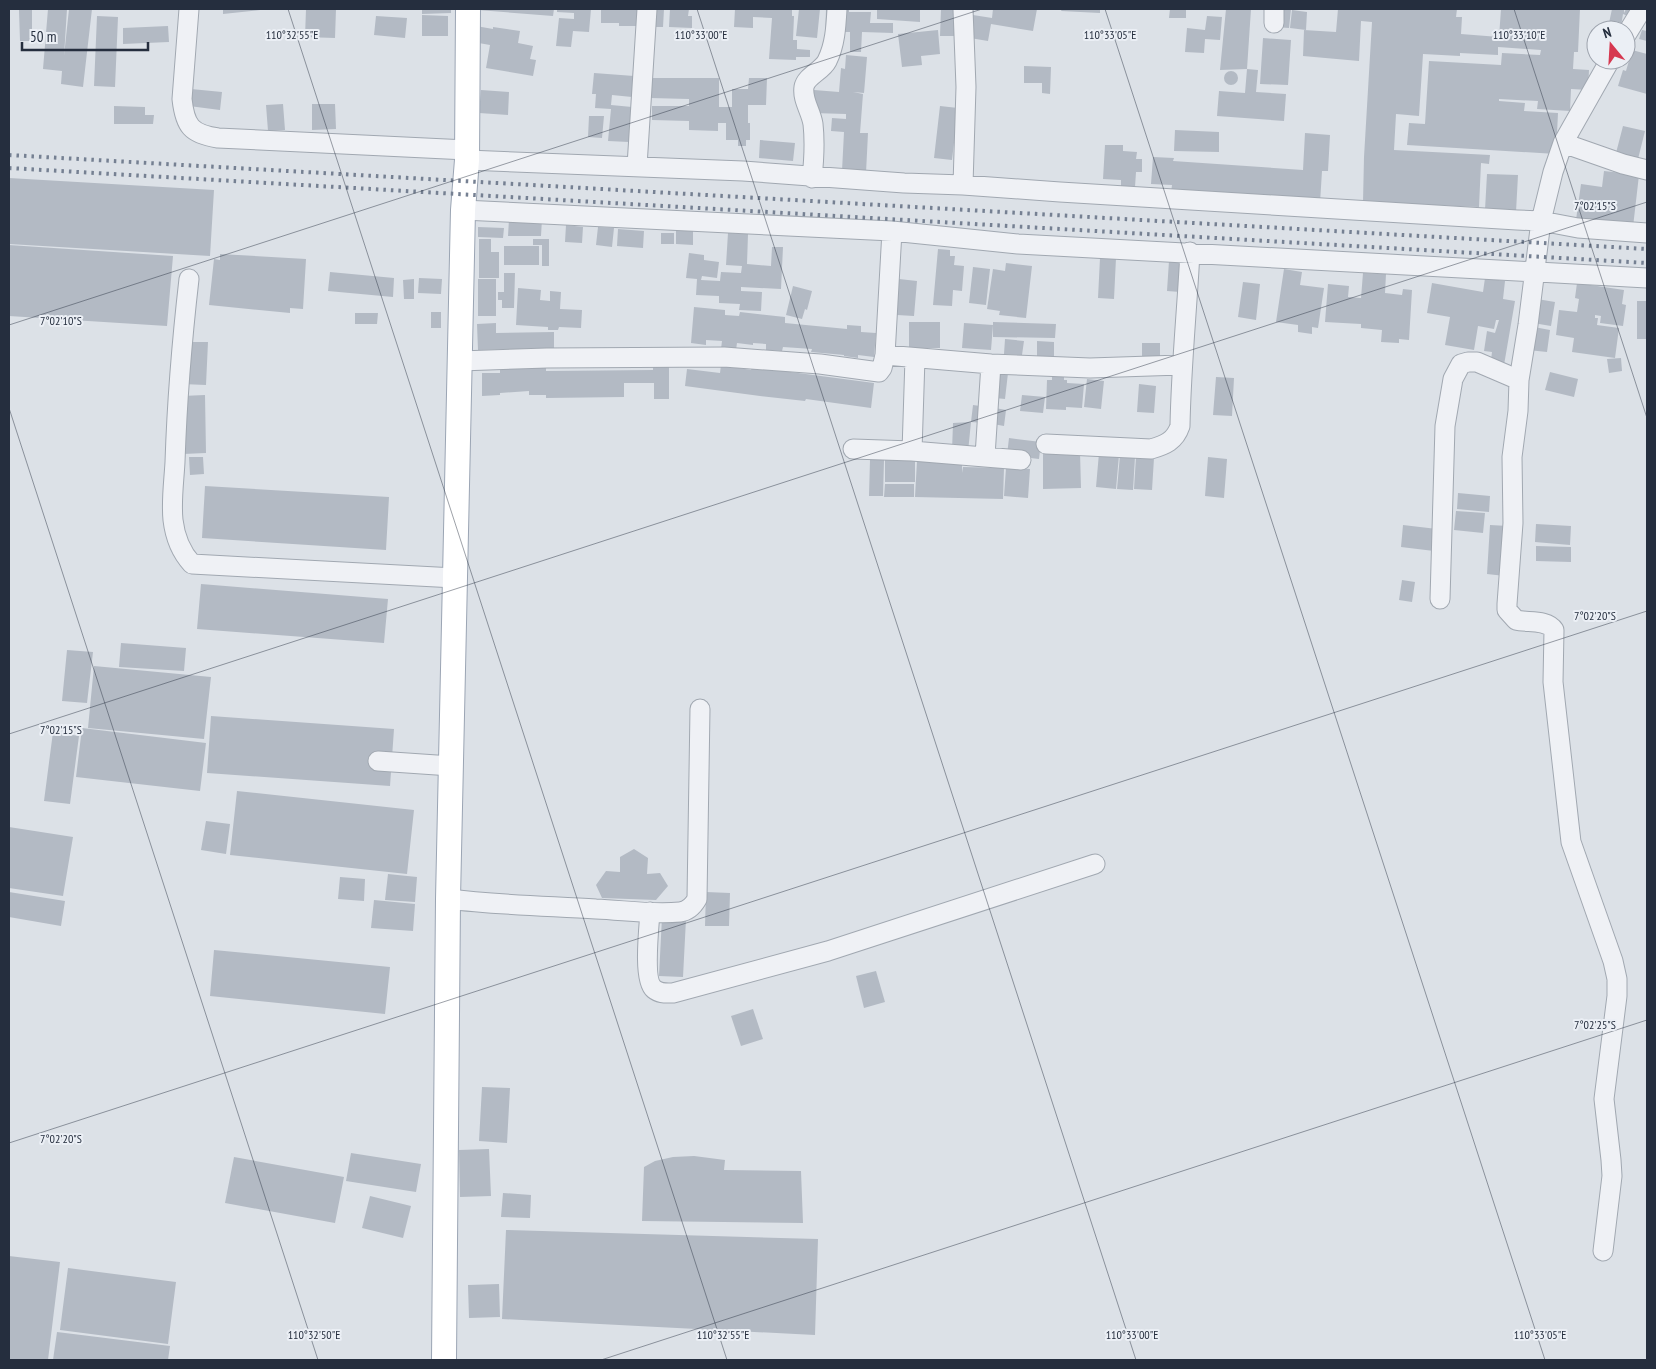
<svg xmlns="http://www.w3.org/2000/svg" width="1656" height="1369" font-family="'PT Sans Narrow',sans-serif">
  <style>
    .building { fill: #b3bac4 }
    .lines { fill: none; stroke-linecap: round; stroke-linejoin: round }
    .minor-casing { stroke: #a1a8b1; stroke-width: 21 }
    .major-casing { stroke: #9ba5b4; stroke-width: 26 }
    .minor { stroke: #eff1f5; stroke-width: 19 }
    .major { stroke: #fff; stroke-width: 24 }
    .rail { stroke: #758092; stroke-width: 4; stroke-dasharray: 2.5 5; stroke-linecap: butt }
    .ticks { fill: none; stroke: #252e3e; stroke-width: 1; stroke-opacity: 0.45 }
    .ticks-label { font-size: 12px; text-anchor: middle; fill: #252e3e; stroke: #ebeff5; stroke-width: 4; stroke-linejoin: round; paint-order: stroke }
  </style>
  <rect width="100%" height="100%" fill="#dce1e7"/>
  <path class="building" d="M48 9H67L64 56 69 9H92L83 87 61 84 62 71 43 69Z
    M223 9H260V10L223 14Z
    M306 9H336L335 38 305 37Z
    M422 9H451V13L422 14Z
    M478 9H554L553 16 478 10Z
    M557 9H591L589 32 573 31 571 47 556 46 559 18 574 19V13L557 12Z
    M601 9H639L638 26H619V23H601Z
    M650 9H664L663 27H649Z
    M670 9H689L688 16H692V28L669 27Z
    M735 9H792V16H794L793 40H797V49L810 50V57H796V60L769 59 772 18 753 17V28L734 27Z
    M799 9H820L817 38 796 36Z
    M826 9H849V12H871L870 23H893V33L862 32 861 52H850V32H844V40H825Z
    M877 9H920V22L877 19Z
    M941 9H956L955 36H940Z
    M993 9H1037L1033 31 991 24 988 41 970 38 973 15 992 18Z
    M1062 9H1100V13L1061 11Z
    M1170 9H1186V18H1169Z
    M1226 9H1251L1247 69 1258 70 1256 92 1286 94 1284 121 1217 116 1219 91 1245 93 1247 69 1220 70Z
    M1277 9H1291L1289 28 1275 27Z
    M1338 9H1457L1456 17H1462L1461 34 1499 37 1501 9H1580L1578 52H1574L1573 69 1589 70 1588 90 1571 89 1570 111 1537 109 1538 101 1499 99V101L1525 103 1524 111 1558 113 1556 154 1407 145 1409 123 1425 124 1429 61 1501 65 1502 53 1540 55 1541 50 1498 47V55L1460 53V56L1423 54 1419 116 1396 114 1394 150 1490 155 1489 164 1481 163 1479 207 1363 202 1364 157 1372 22 1361 21 1359 61 1303 56 1304 30 1336 32Z
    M1612 9H1624V13L1626 9H1634L1630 17 1623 14 1621 26 1609 23Z
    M19 10H32V41H20Z
    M1292 10 1307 12 1306 30 1290 28Z
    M422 15 448 16V36H422Z
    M97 16 118 17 115 87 94 86Z
    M376 16 407 18 405 38 374 35Z
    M1207 16 1222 17 1220 40 1205 39 1204 53 1185 52 1187 28 1205 30Z
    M168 26 169 42 123 44V28Z
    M476 26 493 29V27L520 31 518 43 533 46 530 59 536 60 533 76 486 68 490 45 473 42Z
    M938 30 940 54 921 56 922 65 902 67 898 34Z
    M1642 30 1647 31V41L1639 39Z
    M1263 38 1291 40 1288 85 1260 84Z
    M1632 50 1647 54V94L1618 86 1623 70 1626 71Z
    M846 55 867 57 864 93 853 92 863 94 860 133H868L866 173 842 171 844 132 831 131 832 118 846 119V114L813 113 814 90 839 92 841 68 845 69Z
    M1024 66 1051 67 1050 94 1042 93V83H1024Z
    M1224 78a7 7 0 1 1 14 0a7 7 0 1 1-14 0Z
    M594 73 634 76 632 97 612 95 611 105 632 107 629 142 608 141 611 109 595 108 596 94H592Z
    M650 78H719V107H732V89H748L749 78H767L766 105H748V123H750V140H746V146H738V140H726V123H718V131L689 130V121L652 120V106H689V99L650 98Z
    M191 89 222 92 220 110 189 106Z
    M481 90 509 92 508 115 479 113Z
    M283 104 285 130 268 131 266 105Z
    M312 104H335L336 129 312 130Z
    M114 106 145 107V115H154L153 124H114Z
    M940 106 958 108 952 160 934 158Z
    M589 116H604L602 138 588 137Z
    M1623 126 1645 131 1638 159 1616 153Z
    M1175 130 1219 132V152L1174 151Z
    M1305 133 1330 135 1328 171H1322L1320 203 1171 193 1172 185 1151 184 1153 157 1174 158 1173 161 1303 170Z
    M760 140 795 143 793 161 759 158Z
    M1105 145H1123V151L1137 152 1136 159H1142V172H1136L1135 187 1121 186V180L1103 179Z
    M1604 171 1639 175 1633 227 1576 220 1581 184 1602 187Z
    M1487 174 1518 175 1516 212 1485 210Z
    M9 178 214 190 210 256 9 244Z
    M509 219H542L541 236H508Z
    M566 225 583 227 582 243 565 242Z
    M676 226 693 227V245L676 244Z
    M478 227 504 228 503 238 478 237Z
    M598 227 614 228 612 247 596 245Z
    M618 229 644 231 643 248 617 246Z
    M661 233H674V244H661Z
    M728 233 748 234 747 264 771 266 772 247H783L781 289 741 287V291L762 292 761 311 739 310 740 304 719 303V296L696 295 697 279 686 278 689 253 704 255V260L719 262 717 278 702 276 701 280 720 281 721 272 741 273 742 266 726 265Z
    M479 239H491V252H499V278H479Z
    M533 239H549V266H542V245H533Z
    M9 245 173 256 167 326 9 316Z
    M504 246H539V265H504Z
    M938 249 950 250V256H955L954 265 964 266 962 291 953 290 952 306 933 305Z
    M220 254 306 259 303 309 290 308V313L209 305 214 259 220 260Z
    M1100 258H1116L1114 299 1098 298Z
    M1169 261 1189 262 1194 293 1167 291Z
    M1006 263 1032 266 1026 318 999 315 1000 311 987 309 993 269 1005 271Z
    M973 267 990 269 986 305 969 303Z
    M1284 269 1302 272 1300 285 1324 288 1318 328 1312 327V334L1298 332V325L1276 322Z
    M330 272 394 278 393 297 328 291Z
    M504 273H515L514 308H502V300H498V292H504Z
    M1363 273 1386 274 1385 293 1402 295 1403 289 1412 290 1409 340 1399 339V343L1381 342 1382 330 1361 328V324L1325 322 1328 284 1349 286 1348 297 1361 298Z
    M419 278 442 279 441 294 418 293Z
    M1485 278 1505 281 1503 299 1515 301 1504 365 1491 360 1492 352 1484 351 1487 331 1495 333 1499 320H1496L1494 329 1478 326 1474 350 1445 345 1450 317 1427 313 1432 283 1483 292Z
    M414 279V299H404L403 280Z
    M478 279H496V316H478Z
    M899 279 917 281 914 316 897 315 898 301H891L893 280Z
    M1243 282 1260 284 1256 320 1238 317Z
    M1577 283 1624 290 1622 304 1626 305 1623 326 1600 323 1601 316 1595 315V318H1598L1597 325 1619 328 1615 358 1572 352 1574 338 1556 335 1559 310 1577 312 1579 299 1575 298Z
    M793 286 812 291 807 310 805 309 802 319 786 315Z
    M518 288 541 290 540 300 550 301V291L561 292 560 309 582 310 581 328 559 327 558 330H548V327L516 325Z
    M1537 299 1555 302 1551 326 1533 323Z
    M1637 301H1647V339H1637Z
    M694 307 725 310V315L739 316 740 312 785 317V323L847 329V325L861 326V332L876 333 874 357 858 355V358L844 356V355L811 352 812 349 783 347 782 351 766 350V344L753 343V345L737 343 736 350 721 349 722 341 706 340V345L691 343Z
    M431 312H441V328H431Z
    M355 313H378L377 324H355Z
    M909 322H940V348H909Z
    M993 322 1056 324 1055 338 993 337Z
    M496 323V333L554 332V348L478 350 477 324Z
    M964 323 993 325 991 350 962 348Z
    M1534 327 1550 330 1547 352 1528 350Z
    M1005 339 1024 341 1022 355 1004 354Z
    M1037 341 1054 342V359L1037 358Z
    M183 342H208L206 385 182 384Z
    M1142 343H1160V364H1142Z
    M1621 358 1622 371 1609 373 1607 359Z
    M721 365 751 370 752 367 874 383 871 408 806 399 805 401 760 396 685 386 687 369 720 373Z
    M653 366H669V399H654V383H624V397L546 398V395H529V391L500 393V395L482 396V373H500V368H546V371L653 370Z
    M998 372 1008 373 1005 399 995 398Z
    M1550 372 1578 379 1574 397 1545 390Z
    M1052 375 1064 376V380H1067V383L1084 384 1082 408 1066 407V410L1046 409 1047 380H1052Z
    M1216 377 1234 378 1232 416 1213 415Z
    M1087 379 1104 381 1101 409 1084 407Z
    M1139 384 1156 386 1154 413 1137 412Z
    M205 395 206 453 183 454 182 396Z
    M1022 395 1045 397 1043 413 1020 411Z
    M973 405 987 407 984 423 971 422Z
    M995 408 1006 410 1004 426 993 424Z
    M971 422 968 452 952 451 953 423Z
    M1009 438 1041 442 1039 459 1007 455Z
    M1043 452H1080L1081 488 1043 489Z
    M1099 453 1119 455 1116 489 1096 487Z
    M1120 455 1135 457 1133 490 1117 489Z
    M189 457H203L204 474 190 475Z
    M1136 457 1154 458 1152 490 1134 489Z
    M1208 457 1227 459 1224 498 1205 496Z
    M870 460H884L883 496H869Z
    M885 460H915V482H885Z
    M917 461 962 463V473L963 467 1004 468 1003 499 915 497Z
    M1006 468 1030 469 1028 498 1004 496Z
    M885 484H914V497H884Z
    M205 486 389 497 386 550 202 538Z
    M1458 493 1490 496 1489 512 1457 509Z
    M1456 511 1485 513 1483 533 1454 530Z
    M1536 524 1571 526 1570 545 1535 542Z
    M1403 525 1437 529 1434 551 1401 547Z
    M1490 525 1508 526 1505 576 1487 574Z
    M1536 546 1571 547V562L1536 561Z
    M1402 580 1415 582 1412 602 1399 600Z
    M201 584 388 599 384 643 197 629Z
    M121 643 186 648 184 671 119 667Z
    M67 650 93 652 87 703 62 701Z
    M94 666 211 677 204 739 88 728Z
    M211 716 394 729 390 786 207 773Z
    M82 728 206 743 200 791 76 777Z
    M53 732 79 736 70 804 44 801Z
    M237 791 414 810 407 874 230 855Z
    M206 821 230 824 226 854 201 850Z
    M9 827 73 837 63 896 9 888Z
    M634 849 648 858 647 874 660 873 668 886 656 900 602 898 596 885 606 871 620 872V857Z
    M388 874 417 877 415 902 385 900Z
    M340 877 365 879 364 901 338 899Z
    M9 892 65 901 61 926 9 917Z
    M706 892 730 893 729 926H705Z
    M374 900 415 904 413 931 371 928Z
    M662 917 686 919 683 977 659 976Z
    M214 950 390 967 385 1014 210 996Z
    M876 971 885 1002 864 1008 856 976Z
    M753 1009 763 1039 741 1046 731 1016Z
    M482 1087 510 1088 507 1143 479 1141Z
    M489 1149 491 1196 460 1197 459 1150Z
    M351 1153 421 1164 416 1192 346 1181Z
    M694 1156 725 1160 724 1170 801 1171 803 1223 642 1221 644 1167 655 1161 673 1157Z
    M234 1157 344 1177 335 1223 225 1203Z
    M503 1193 531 1195 530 1218 501 1217Z
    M370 1196 411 1206 403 1238 362 1228Z
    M506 1230 818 1239 815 1335 502 1319Z
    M9 1256 60 1262 48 1360H9Z
    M68 1268 176 1282 168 1344 60 1330Z
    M499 1284 500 1317 469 1318 468 1285Z
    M57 1332 170 1346 168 1360H53Z"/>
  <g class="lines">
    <defs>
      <path id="minor" d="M189 9 182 99C185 126 191 134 218 138L467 150
        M1274 23V9
        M1626 35 1642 9
        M1563 143 1623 164 1647 170
        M467 160 743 171 904 183 963 185 1060 192 1517 220 1541 221 1578 228 1647 233
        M637 166 647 9
        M812 178C814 160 815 142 813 124 811 111 802 100 804 87 806 76 822 71 827 61 835 45 836 27 837 9
        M963 185 966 87 963 9
        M463 210 892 231 1018 244 1647 278
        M189 279C182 340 177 401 175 462 174 481 171 501 173 520 175 537 181 552 192 564L455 578
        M885 355 991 364 1090 368 1181 365
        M915 358 912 451 1021 460
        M460 361 547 358 724 357 820 364 879 372 882 368 885 355 892 231
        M1046 444 1151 449C1165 445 1175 441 1180 426 1181 368 1187 310 1190 252
        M853 449 912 451
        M985 456 991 364
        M1440 599 1445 426 1453 379 1461 364 1468 362H1477L1519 380
        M378 761 451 766
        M448 899C497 905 546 906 596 909 623 910 652 915 680 912 688 911 693 906 697 899L700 709
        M650 912C649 927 643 980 654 989 660 994 666 993 673 993L828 951 1095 864
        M1603 1251 1612 1176 1611 1160 1604 1099 1617 996V979L1613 961 1571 842 1553 682 1554 630C1547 619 1527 623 1516 620L1507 610V604L1513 523 1512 457 1518 411 1519 380 1528 325 1541 221 1553 172 1563 143 1610 60"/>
      <path id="major" d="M444 1360 448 899 463 210 467 160 468 9"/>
    </defs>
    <use href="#minor" class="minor-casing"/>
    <use href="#major" class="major-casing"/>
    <use href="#minor" class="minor"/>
    <use href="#major" class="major"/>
    <path class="rail" d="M9 155 1647 249
      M9 168 1647 263"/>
  </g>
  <path class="ticks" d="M288 9 727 1360M697 9 1136 1360M1105 9 1545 1360M1514 9 1647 418M9 325 982 9M9 408 318 1360M9 734 1647 202M9 1143 1647 611M601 1360 1647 1020"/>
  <g class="ticks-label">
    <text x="292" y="39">110°32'55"E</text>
    <text x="701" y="39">110°33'00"E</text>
    <text x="1110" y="39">110°33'05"E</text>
    <text x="1519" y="39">110°33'10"E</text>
    <text x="1595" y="210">7°02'15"S</text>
    <text x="61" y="325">7°02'10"S</text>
    <text x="1595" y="620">7°02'20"S</text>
    <text x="61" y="734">7°02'15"S</text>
    <text x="1595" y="1029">7°02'25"S</text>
    <text x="61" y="1143">7°02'20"S</text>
    <text x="314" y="1339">110°32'50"E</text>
    <text x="723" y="1339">110°32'55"E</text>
    <text x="1132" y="1339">110°33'00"E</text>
    <text x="1540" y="1339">110°33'05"E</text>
  </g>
  <rect width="1656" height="1369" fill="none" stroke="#252e3e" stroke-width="20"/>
  <g transform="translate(1611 45) rotate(342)"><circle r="24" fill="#ebeff5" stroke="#9ca2ac"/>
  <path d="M0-4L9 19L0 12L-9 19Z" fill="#d63850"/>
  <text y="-8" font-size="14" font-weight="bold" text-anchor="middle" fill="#252e3e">N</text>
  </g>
  <path d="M22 42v8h126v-8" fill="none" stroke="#252e3e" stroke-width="2.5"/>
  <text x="30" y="42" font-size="15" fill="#252e3e" stroke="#ebeff5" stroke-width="4" paint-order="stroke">50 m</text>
</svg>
